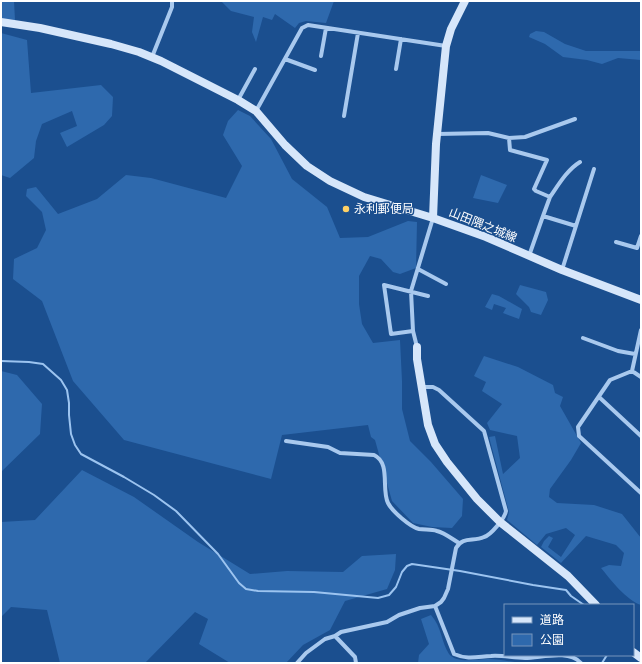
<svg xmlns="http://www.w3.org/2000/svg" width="642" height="664" font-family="Figtree,'Noto Sans JP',sans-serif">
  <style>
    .green { fill: #2e69ad }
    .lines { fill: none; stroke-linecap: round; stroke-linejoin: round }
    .stream { stroke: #9cc4f0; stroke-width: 2 }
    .street { stroke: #a9c9ee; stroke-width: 4 }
    .secondary { stroke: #d6e6fa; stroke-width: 8 }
    .poi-dot { fill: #ffd166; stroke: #1b4f8f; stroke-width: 1.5 }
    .labels { text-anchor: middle; stroke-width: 3; stroke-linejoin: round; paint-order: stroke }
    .poi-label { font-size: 12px; fill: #fff; stroke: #1b4f8f; text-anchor: start }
    .street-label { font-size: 12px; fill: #fff; stroke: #1b4f8f }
  </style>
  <rect width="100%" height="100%" fill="#1b4f8f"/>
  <path class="green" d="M1 1H14L15 20 1 19Z
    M221 1H334L326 23 306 21 299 23 295 28 275 14 272 20 263 17 256 42 252 32 254 17 231 11Z
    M536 31 544 32 565 44 586 51H641V60L618 58 602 64 587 60 563 57 545 44 529 37 530 34Z
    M1 33 27 40 31 93 101 85 113 97 112 116 104 125 67 147 60 133 77 126 72 111 42 124 36 141 34 158 10 178 1 175Z
    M238 110 250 116 271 139 292 179 327 207 340 238 368 237 408 221 417 222 416 268 400 274 393 272 381 259 370 256 359 276V304L362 324 373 343 400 340 402 381V409L410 441 431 462 463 499 462 516 452 528 432 527 413 523 392 501 375 440 371 437 368 425 282 435 271 479 124 440 73 381 42 301 13 279 14 259 37 248 46 230 42 212 26 196 27 189 36 187 58 214 97 199 126 175 151 178 226 198 242 166 223 135 228 121Z
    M481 175 507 185 498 203 473 198Z
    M520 285 546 292 548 300 541 315 531 312 529 307 516 294Z
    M492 294 499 296 522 309 519 319 503 313 506 308 494 304 492 310 485 307Z
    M484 356 518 367 553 385 555 393 563 397 560 406 581 443 571 460 550 489 549 497 557 503 594 505 622 514 641 538V605C626 600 611 580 601 568L609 565 621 566 624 553 616 545 586 536 561 563 541 547 544 541 549 536 553 538 548 547 561 557 575 535 566 528 546 534 537 545 507 520 509 512 489 437 495 436 503 474 520 458 517 436 490 430 487 423 502 404 482 391 486 382 474 376Z
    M1 371 17 375 42 404 40 434 1 472Z
    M82 470 134 497 198 542 250 574 287 571 343 572 362 556 396 554 395 570 387 589 345 601 330 630 303 645 286 663H230L199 644 208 619 195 612 145 663H60L47 610 11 607 1 617V522L35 520Z
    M431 615C442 627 441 642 449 654 457 664 477 659 488 659 499 659 511 662 522 663H418L419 655 429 644 421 619Z"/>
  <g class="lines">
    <path class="stream" d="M1 361 29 362 43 364 61 380 67 390 69 403V415L71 434 75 445 81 454 124 477 154 495 176 511 218 554 239 583 246 589 258 591 314 592 378 598 389 595 396 587 402 572 407 566 412 564 460 571 533 585 566 590 571 596 584 605
      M602 663 607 655"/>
    <path class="street" d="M321 56 326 28
      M152 57 172 7V1
      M285 59 315 70
      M396 69 401 39
      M238 100 255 69
      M256 111 302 28 308 25 446 46
      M344 116 358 33
      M437 134 488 133 509 138 510 150 547 160 534 189 536 191 550 197C559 184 567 170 580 162
      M509 138 525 137 575 119
      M543 216 576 226
      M616 242 637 248 641 236
      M529 256 543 216 550 197
      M418 269 446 284
      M562 270 594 169
      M413 331 391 334 384 285 428 296
      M583 338 618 351 635 354
      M417 347 413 331 411 291 433 218
      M632 371 641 330
      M641 377 632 371 610 380 578 427 579 436 641 493
      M599 397 641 436
      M286 441 328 447 340 453 374 455C391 463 381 489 388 503 392 511 410 527 419 529 425 530 431 529 437 531 445 533 452 539 459 543
      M435 606 454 654C468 660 476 657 491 656 502 655 513 658 525 658 541 658 568 649 581 663
      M335 636 355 657 356 663
      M297 663 306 653 325 639 335 636 341 632 387 622 399 615 420 608 435 606 441 602 444 598 448 589 456 548C463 536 473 542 484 537 491 535 505 518 506 511L484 431 439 390 433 387H421"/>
    <path class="secondary" d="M1 22 40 28 111 44 139 52 161 61 238 100 256 111 285 145 307 166 330 181 364 197 433 218 486 237 562 270 641 300
      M433 218 436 144 446 46 451 29 465 1
      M417 347V359L428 425 435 444 447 462 477 499 500 522 568 576 596 605
      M633 652 641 658"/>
  </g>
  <circle class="poi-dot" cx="346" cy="209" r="4"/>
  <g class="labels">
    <g class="poi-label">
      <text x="354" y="213">永利郵便局</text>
    </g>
    <g class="street-label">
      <text transform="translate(483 225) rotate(22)" y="4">山田隈之城線</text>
    </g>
  </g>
  <rect width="642" height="664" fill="none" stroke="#ffffff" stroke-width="4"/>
  <rect x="504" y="604" width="130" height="52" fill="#1b4f8f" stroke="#7695bc"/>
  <rect x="512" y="617" width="20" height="6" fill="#d6e6fa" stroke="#7695bc"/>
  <text x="540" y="624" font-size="12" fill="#ffffff">道路</text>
  <rect x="512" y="634" width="20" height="12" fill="#2e69ad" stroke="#7695bc"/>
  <text x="540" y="644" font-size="12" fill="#ffffff">公園</text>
</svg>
